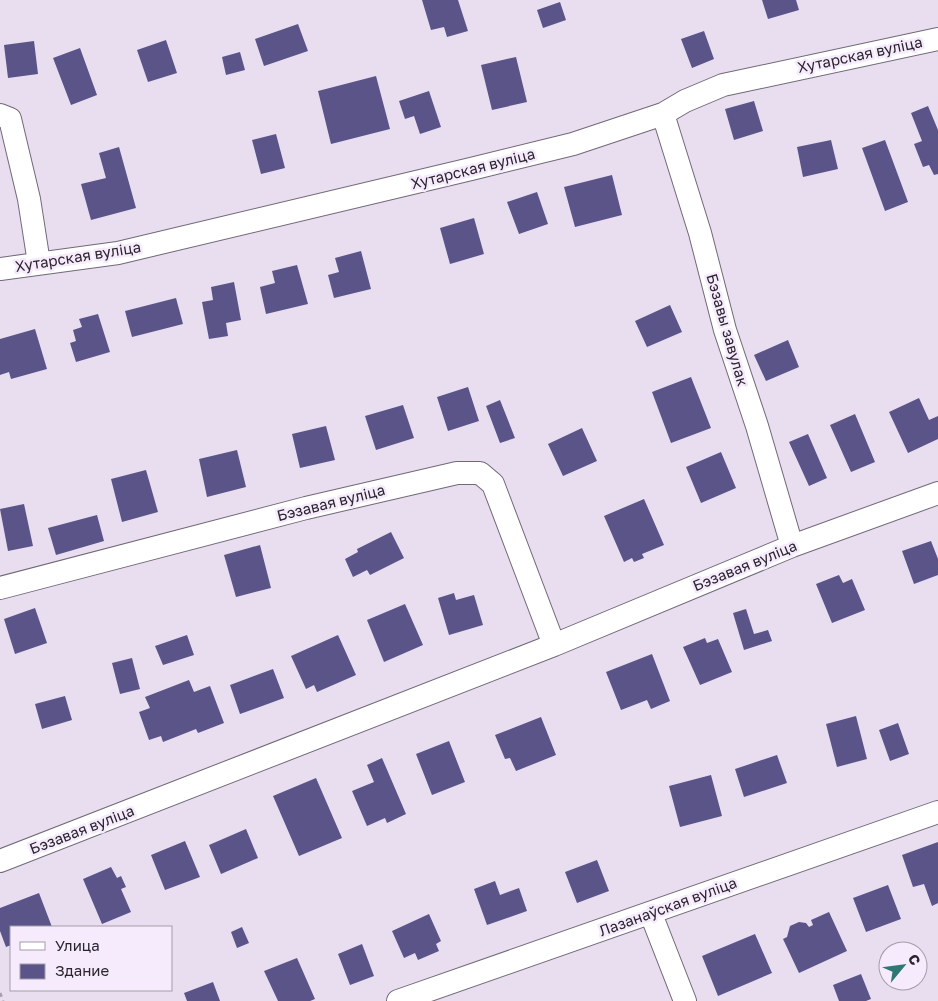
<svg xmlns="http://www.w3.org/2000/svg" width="938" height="1001" font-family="'Golos Text',sans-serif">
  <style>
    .building { fill: #5a5489 }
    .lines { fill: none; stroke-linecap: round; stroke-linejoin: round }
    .minor-casing { stroke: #726877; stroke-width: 24 }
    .path { stroke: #a9a0ae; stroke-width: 3; stroke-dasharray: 4 4; stroke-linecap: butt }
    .minor { stroke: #fff; stroke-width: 22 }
    .labels { text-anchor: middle; stroke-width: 5; stroke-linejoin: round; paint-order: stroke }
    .street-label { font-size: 15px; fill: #2a252c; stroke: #f6ebfd }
  </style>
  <rect width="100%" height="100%" fill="#e9def0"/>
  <path class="building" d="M422 0H458L468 31 447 37 444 27 431 30Z
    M762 0H796L799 10 768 19Z
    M560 2 566 20 543 28 537 10Z
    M298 24 308 51 264 66 255 39Z
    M704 31 714 59 692 68 681 39Z
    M166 40 177 73 148 82 137 50Z
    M34 41 38 74 8 78 4 45Z
    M80 48 97 95 71 105 53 58Z
    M240 52 245 70 226 75 222 57Z
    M516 57 527 102 492 110 481 65Z
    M376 76 390 129 331 144 318 91Z
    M429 91 441 127 420 134 414 116 405 119 399 101Z
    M754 101 763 131 734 140 725 109Z
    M928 106 938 130V174L934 175 929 165 923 167 914 144 922 141 911 113Z
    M276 134 285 168 261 174 252 140Z
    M831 140 838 169 803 177 797 147Z
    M885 140 908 202 885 211 862 148Z
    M119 147 136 208 91 220 81 184 106 178 99 153Z
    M612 175 622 215 575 227 564 187Z
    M537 192 548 224 519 234 507 202Z
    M474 218 484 254 450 264 440 228Z
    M361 251 371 289 334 298 328 275 339 272 335 258Z
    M297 265 308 304 266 314 260 287 275 283 272 271Z
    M234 282 241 320 226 323 228 336 209 339 202 302 213 300 211 287Z
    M176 298 183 324 132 337 125 311Z
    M670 305 682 332 647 347 635 321Z
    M98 314 110 352 76 362 70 343 76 341 73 330 82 327 79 319Z
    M35 329 47 369 11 379 9 372 0 375V339Z
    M788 340 799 367 766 381 754 355Z
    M691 377 711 428 671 443 652 392Z
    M468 387 479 421 448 431 437 397Z
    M919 398 929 420 938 416V439L908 453 889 412Z
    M500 400 515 438 500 443 486 406Z
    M403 405 414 438 376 450 365 416Z
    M855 414 875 462 851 472 830 425Z
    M326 426 335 460 300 468 292 434Z
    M582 428 597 461 563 476 548 444Z
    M808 434 827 478 809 486 789 442Z
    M237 450 246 487 207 497 199 459Z
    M721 452 736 488 701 503 686 467Z
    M146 470 158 512 122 522 111 479Z
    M644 499 664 545 642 554 644 558 634 562 632 558 624 562 604 516Z
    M24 504 33 546 8 551 0 509Z
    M97 515 104 541 56 555 48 528Z
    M391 532 404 558 370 575 367 570 353 577 345 559 358 552 357 549Z
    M931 541 938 559V575L914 584 902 551Z
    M260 545 271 588 236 597 224 555Z
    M839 575 843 583 852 579 865 610 832 623 816 584Z
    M454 593 456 600 474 595 483 625 449 635 438 598Z
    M405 604 423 645 384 662 367 620Z
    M35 608 47 643 15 654 4 619Z
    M746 609 754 634 768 630 772 641 744 650 733 613Z
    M187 635 194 655 163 665 155 646Z
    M338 635 356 675 317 692 314 685 306 689 291 656Z
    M705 638 707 643 718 639 732 672 700 685 683 647Z
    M652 654 670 701 651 709 647 700 621 710 606 672Z
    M132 658 140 689 120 694 112 663Z
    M273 669 284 698 240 714 230 685Z
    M189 680 194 692 210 686 224 723 198 733 196 729 163 742 161 736 149 740 139 712 150 708 145 697Z
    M65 696 72 720 42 729 35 704Z
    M856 716 867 759 837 767 826 724Z
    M541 717 556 755 516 771 510 758 505 759 495 735Z
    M898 723 909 754 890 761 879 730Z
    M449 741 465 782 432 795 416 754Z
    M777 755 787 783 744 797 735 769Z
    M382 758 406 814 387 823 385 818 367 826 352 791 374 782 367 765Z
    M711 775 722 816 680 827 669 786Z
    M316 778 342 838 299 856 273 796Z
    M246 829 258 858 221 874 209 845Z
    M185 841 200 877 165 890 151 855Z
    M938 842V903L932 906 924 884 913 887 902 855Z
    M597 860 609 891 577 903 565 872Z
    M111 867 117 878 121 876 126 887 121 889 131 912 102 924 83 879Z
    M495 881 500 895 519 888 527 911 487 925 474 889Z
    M888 885 901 919 866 932 853 898Z
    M39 893 52 927H11V945L6 947 0 931V908Z
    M829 912 847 951 799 973 783 939 787 937 790 926 799 922 806 923 809 927 813 925 811 920Z
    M429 914 441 941 436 944 439 951 418 960 415 953 404 958 392 931Z
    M242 927 249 943 237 948 231 932Z
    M755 934 772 973 718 996 702 956Z
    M362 944 374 976 350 985 338 954Z
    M297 958 315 999 310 1001H278L264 971Z
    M861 974 871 999 866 1001H839L833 985Z
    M213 982 220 1001H187L184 993Z"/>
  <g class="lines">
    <defs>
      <path id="minor" d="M663 114 700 233 725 330 757 426 792 546
        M0 115 10 119 29 199 39 263
        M0 269 118 253 471 169 573 144 663 114 685 101 723 85 938 39
        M0 588 306 508 457 473H480L493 484 554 645
        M0 861 554 645 792 546 938 493
        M651 914 685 1001
        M398 1001 938 812"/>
    </defs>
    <use href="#minor" class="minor-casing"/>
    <path class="path" d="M0 993 3 1001"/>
    <use href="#minor" class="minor"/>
  </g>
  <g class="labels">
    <g class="street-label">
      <text transform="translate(860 55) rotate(-12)" y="5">Хутарская вуліца</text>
      <text transform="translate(473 169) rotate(-14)" y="5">Хутарская вуліца</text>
      <text transform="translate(78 257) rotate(-9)" y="5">Хутарская вуліца</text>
      <text transform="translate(727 330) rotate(74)" y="5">Бэзавы завулак</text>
      <text transform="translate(331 503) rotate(-14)" y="5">Бэзавая вуліца</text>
      <text transform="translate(745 566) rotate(-22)" y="5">Бэзавая вуліца</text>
      <text transform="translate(82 830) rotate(-21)" y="5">Бэзавая вуліца</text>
      <text transform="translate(668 907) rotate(-20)" y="5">Лазанаўская вуліца</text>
    </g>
  </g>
  <rect x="10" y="926" width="162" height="65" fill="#f6ebfd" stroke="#a49ca9"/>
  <rect x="20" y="942" width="25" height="8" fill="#ffffff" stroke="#a49ca9"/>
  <text x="55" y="951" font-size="15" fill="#2a252c">Улица</text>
  <rect x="20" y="964" width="25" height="15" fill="#5a5489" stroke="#a49ca9"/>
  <text x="55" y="976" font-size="15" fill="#2a252c">Здание</text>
  <g transform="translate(903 966) rotate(61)"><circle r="24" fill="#f6ebfd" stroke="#a49ca9"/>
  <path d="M0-4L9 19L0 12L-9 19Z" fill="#2f7772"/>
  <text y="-8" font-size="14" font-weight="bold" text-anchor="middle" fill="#2a252c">С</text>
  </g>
</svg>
